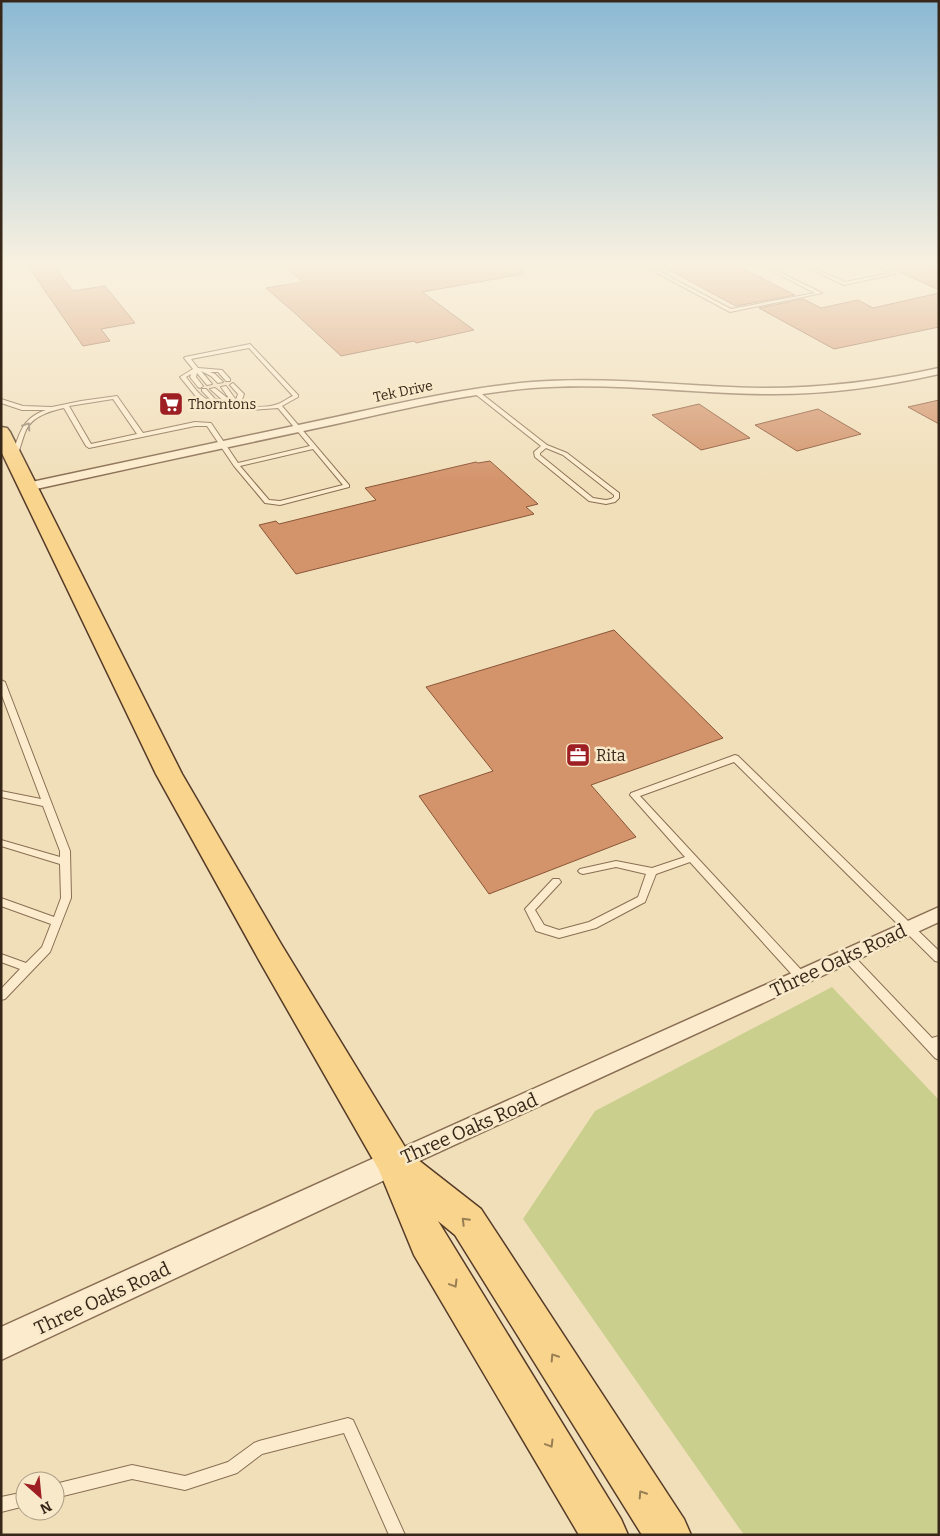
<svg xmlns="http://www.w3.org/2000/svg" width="940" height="1536" font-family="Bitter,serif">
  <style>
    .green { fill: #cacf8e }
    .building { fill: #d3946c; stroke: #8a5537 }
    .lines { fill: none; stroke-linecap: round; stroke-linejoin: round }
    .service-casing { stroke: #896e53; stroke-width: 2 }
    .minor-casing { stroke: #896e53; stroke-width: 3 }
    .tertiary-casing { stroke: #896e53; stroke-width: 3 }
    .primary-casing { stroke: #563c28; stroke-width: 3 }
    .service { fill: #fceccd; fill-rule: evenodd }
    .minor { fill: #fceccd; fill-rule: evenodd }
    .tertiary { fill: #fceccd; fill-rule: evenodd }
    .primary { fill: #f9d48d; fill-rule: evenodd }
    .oneway { stroke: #9a8a73 }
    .oneway2 { stroke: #987e53 }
    .labels { text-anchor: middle; stroke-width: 5; stroke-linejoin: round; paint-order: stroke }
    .far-street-label { font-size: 14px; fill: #372719; stroke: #f8e9ca }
    .far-poi-label { font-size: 14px; fill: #372719; stroke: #f8e9ca; text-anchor: start }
    .poi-label { font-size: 16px; fill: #372719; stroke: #f8e9ca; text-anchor: start }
    .near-street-label { font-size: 19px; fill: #372719; stroke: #f8e9ca }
  </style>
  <rect width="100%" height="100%" fill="#f1dfba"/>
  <path class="green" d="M832 987 939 1100V1535H744L523 1219 595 1111Z"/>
  <path class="building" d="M28 266H54L73 291 105 286 135 323 101 329 110 341 83 346Z
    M284 266H522L523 274 422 292 474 330 416 343 414 341 341 356 297 315 266 288 303 282Z
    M662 266H738L795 295 736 306Z
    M887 266H930L939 270V290Z
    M939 293V327L834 349 759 308 803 299 821 308 858 300 873 308Z
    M939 400V424L908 407Z
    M699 404 750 438 701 450 652 415Z
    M818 409 861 434 797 451 755 425Z
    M490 461 538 504 526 507 534 514 296 574 259 525 276 521 279 524 376 500 365 488 476 462 478 463Z
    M614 630 723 738 591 785 636 837 489 894 419 796 493 771 426 687Z"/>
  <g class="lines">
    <defs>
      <path id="service" d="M644 266H649L731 309 815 293 762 266H767L822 293 730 312Z
        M804 266H809L845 282 890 273 888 271 877 266C885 266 891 268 895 274L844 285Z
        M250 344 298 395V397L282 406 349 485V487L280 505 265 503 234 466 207 426H195L89 448 86 446 64 408C50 411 33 416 26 430 22 439 21 448 16 457L13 459 10 457C21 436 19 419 46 410H22L1 403V399L23 406 52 407 81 401 117 396 143 433 195 422 211 423 238 463 310 446 278 408 251 410 208 404 198 399 180 377 193 369 184 358 185 357ZM249 348 293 396C288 398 283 402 278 404 267 408 251 407 240 405L244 394 233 383 230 385 238 394 236 400 226 386 221 387 231 401 215 388 210 389 226 403 221 402 223 401 222 400 215 399 206 389H202V391L213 402C200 398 194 387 186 377L191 374 190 377 198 387 200 388 203 386 196 377 197 373 207 385 212 384 201 371 211 376 218 383 223 382 215 374 210 372H218L226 381H230V379L222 370 198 368 191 359ZM113 399 137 434 91 444 69 406ZM313 449 343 485 280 501 269 500 240 466Z
        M474 391H478L547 445 567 453 619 493V498L615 502 606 504 589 501 535 457 534 452 541 446 474 393ZM546 448 563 455 614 495V497L611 499 606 500 593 498 540 455V453Z
        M1 680 5 682 70 851 71 898 50 952 5 999 1 1000V989L20 969 1 962V954L26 963 42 947 51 924 1 906V898L54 917 61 898 60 864 1 846V840L60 857V851L43 806 1 797V791L41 799 1 693Z
        M735 755 738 756 939 951V962L935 961 734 762 640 796 805 974 806 977 805 980 801 981 797 980 690 862 656 874 645 902 596 928 559 938 536 931 525 909 553 879H559L561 882 535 910 544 925 559 930 589 922 638 897 646 874 616 867 583 874 580 873 578 871 580 869 616 861 652 868 685 857 630 795 631 793Z
        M847 952 851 953 932 1038 939 1036V1060L935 1058 843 959 842 956 843 953Z
        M348 1418 353 1420 405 1535H389L344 1433 262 1454 237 1473 185 1490 132 1479 55 1498V1484L132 1465 185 1476 228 1462 254 1443 259 1441Z
        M25 1492V1506L1 1512V1497Z"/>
      <path id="minor" d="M939 368V374C881 387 824 395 764 394 687 393 609 382 532 388 461 394 391 412 322 427 224 448 125 469 27 491L21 487 27 483C125 462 224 441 322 420 391 405 461 388 532 382 609 376 687 387 764 388 824 388 881 381 939 368Z
        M939 907V922L402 1169 394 1172 386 1169 383 1162 386 1155Z"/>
      <path id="tertiary" d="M394 1149 404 1153 409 1162 404 1171 1 1360V1327Z"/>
      <path id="primary" d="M1 427 7 428 10 432 182 774 281 944 408 1152 481 1209 684 1519 691 1535H642L455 1235 438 1221 621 1519 628 1535H579L414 1255 379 1170 259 960 156 774 1 451Z"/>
    </defs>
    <use href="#service" class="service-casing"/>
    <use href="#minor" class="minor-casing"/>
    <use href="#tertiary" class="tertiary-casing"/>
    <use href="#primary" class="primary-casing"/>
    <use href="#service" class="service"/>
    <use href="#minor" class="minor"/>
    <use href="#tertiary" class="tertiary"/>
    <use href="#primary" class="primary"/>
  </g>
  <defs><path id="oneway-chevron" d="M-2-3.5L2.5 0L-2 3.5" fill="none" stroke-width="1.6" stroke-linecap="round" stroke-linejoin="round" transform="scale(1.25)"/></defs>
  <use class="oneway" href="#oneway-chevron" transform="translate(27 426) rotate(-57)"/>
  <g class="oneway2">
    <use href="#oneway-chevron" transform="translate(465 1221) rotate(-135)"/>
    <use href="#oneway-chevron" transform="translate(454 1284) rotate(59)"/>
    <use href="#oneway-chevron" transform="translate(554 1357) rotate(-123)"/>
    <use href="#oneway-chevron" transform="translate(550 1444) rotate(59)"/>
    <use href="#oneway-chevron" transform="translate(642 1494) rotate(-123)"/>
  </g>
  <linearGradient id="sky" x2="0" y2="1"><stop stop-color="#8bb9d4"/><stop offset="0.55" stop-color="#f9f1e0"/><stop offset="1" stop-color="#f9f1e0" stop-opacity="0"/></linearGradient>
  <rect width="940" height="481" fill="url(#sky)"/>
  <defs>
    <symbol id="supermarket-square" viewBox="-11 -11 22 22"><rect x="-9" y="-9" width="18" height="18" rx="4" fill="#9d1e23" stroke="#f8e9ca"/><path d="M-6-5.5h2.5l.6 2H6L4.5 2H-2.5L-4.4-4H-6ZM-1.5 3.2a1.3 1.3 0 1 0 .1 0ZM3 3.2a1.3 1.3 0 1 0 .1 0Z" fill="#fff"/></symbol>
    <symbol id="office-square" viewBox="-11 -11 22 22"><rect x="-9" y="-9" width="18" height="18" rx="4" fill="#9d1e23" stroke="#f8e9ca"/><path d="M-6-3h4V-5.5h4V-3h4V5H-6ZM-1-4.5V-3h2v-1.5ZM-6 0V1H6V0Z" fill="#fff"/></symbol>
  </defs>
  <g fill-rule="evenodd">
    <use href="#supermarket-square" x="157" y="390" width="28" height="28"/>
    <use href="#office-square" x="564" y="741" width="28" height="28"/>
  </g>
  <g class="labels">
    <g class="far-street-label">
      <text transform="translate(403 391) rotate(-12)" y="5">Tek Drive</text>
    </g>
    <g class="far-poi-label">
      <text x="188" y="409">Thorntons</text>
    </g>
    <g class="poi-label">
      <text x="596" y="761">Rita</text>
    </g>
    <g class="near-street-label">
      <text transform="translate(838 960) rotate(-25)" y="7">Three Oaks Road</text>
      <text transform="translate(469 1128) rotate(-24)" y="7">Three Oaks Road</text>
      <text transform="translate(102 1298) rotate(-25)" y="7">Three Oaks Road</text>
    </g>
  </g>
  <rect width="940" height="1536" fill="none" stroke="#372719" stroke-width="5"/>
  <g transform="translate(40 1496) rotate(153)"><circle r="24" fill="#f8e9ca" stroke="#ab9b83"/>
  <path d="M0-4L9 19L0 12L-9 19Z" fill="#9d1e23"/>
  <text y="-8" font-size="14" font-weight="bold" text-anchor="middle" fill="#372719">N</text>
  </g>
</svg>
